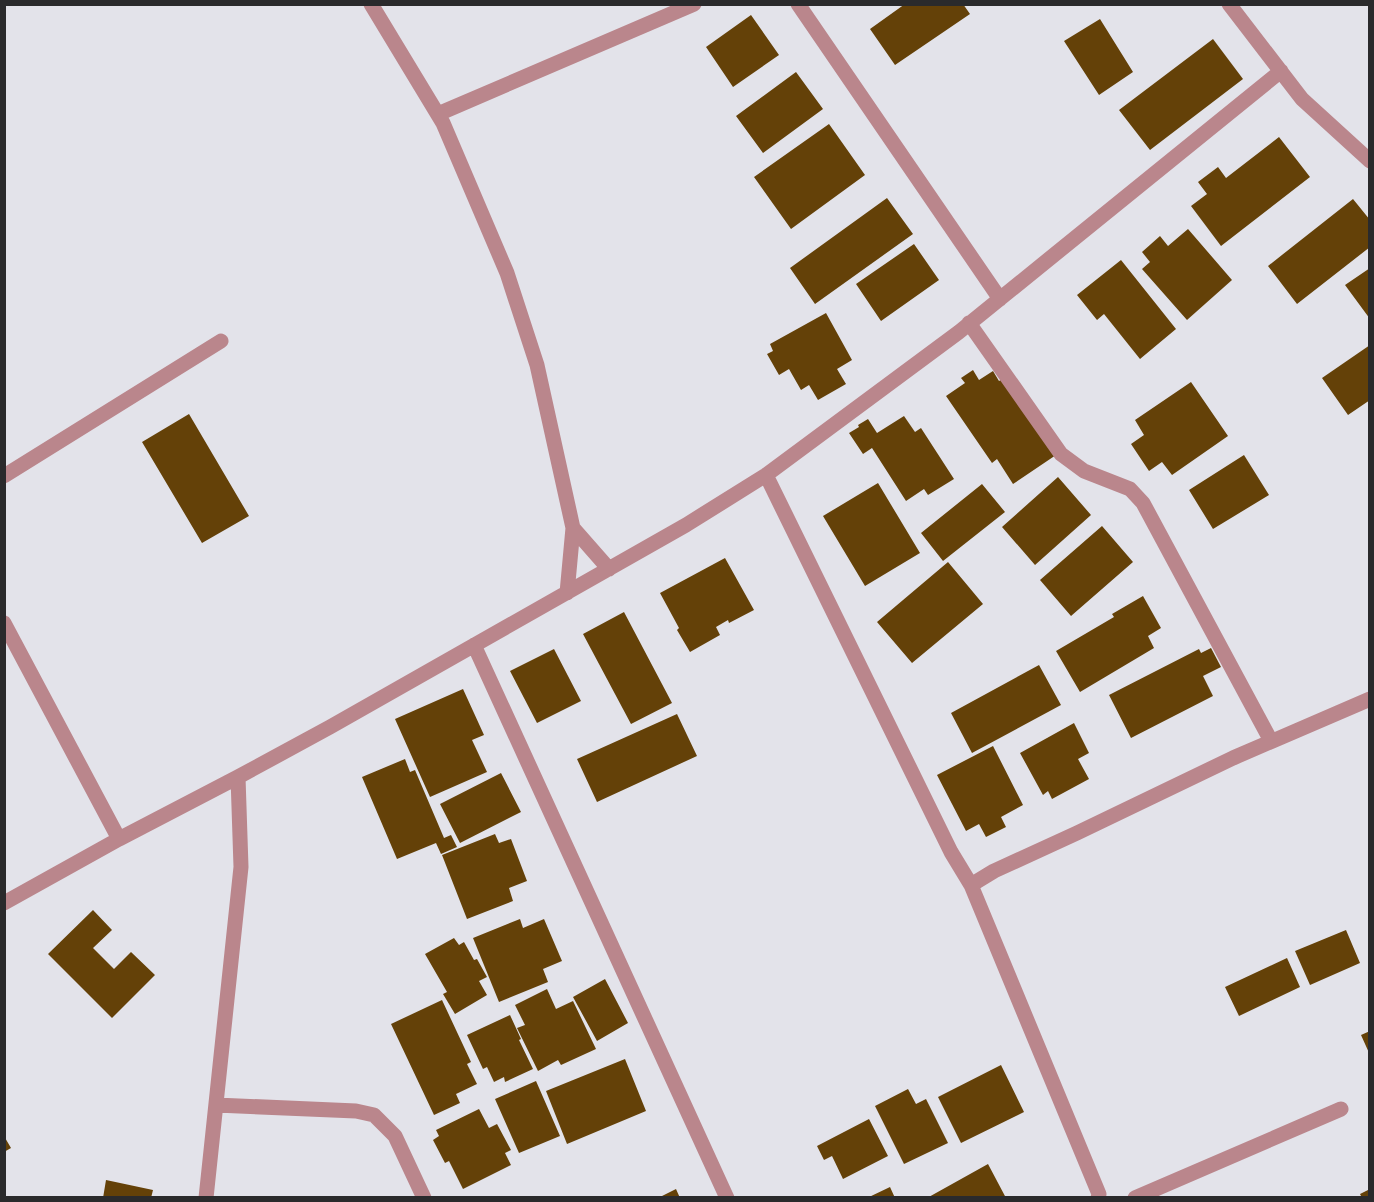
<svg xmlns="http://www.w3.org/2000/svg" width="1374" height="1202" font-family="'Libre Baskerville',serif">
  <style>
    .building { fill: #644108 }
    .lines { fill: none; stroke-linecap: round; stroke-linejoin: round }
    .street { stroke: #ba868c; stroke-width: 15 }
  </style>
  <rect width="100%" height="100%" fill="#e3e3ea"/>
  <path class="building" d="M905 4H963L970 14 895 65 870 29Z
    M751 15 779 55 733 87 706 47Z
    M1100 19 1133 72 1099 95 1064 41Z
    M1213 39 1243 79 1150 150 1119 110Z
    M796 72 823 109 763 153 736 116Z
    M829 124 865 175 791 229 754 177Z
    M1279 137 1310 177 1221 246 1191 206 1207 194 1198 182 1218 167 1226 178Z
    M887 198 913 234 815 304 790 268Z
    M1353 199 1370 220V247L1297 304 1268 266Z
    M1188 229 1232 280 1187 320 1142 269 1150 262 1142 252 1160 236 1168 246Z
    M914 244 939 280 881 321 856 284Z
    M1121 260 1176 329 1140 359 1104 314 1097 320 1077 295Z
    M1370 268V319L1345 285Z
    M826 313 852 360 837 369 846 384 818 400 809 385 801 390 789 369 779 375 767 354 773 351 770 344Z
    M1370 345V400L1348 415 1322 378Z
    M973 370 979 380 993 371 999 381 1004 378 1056 455 1013 484 997 459 992 463 946 396 965 383 961 378Z
    M1191 382 1228 436 1172 475 1162 462 1149 471 1131 444 1144 435 1135 420Z
    M189 414 249 516 202 543 142 442Z
    M904 416 915 432 921 428 954 479 928 495 924 489 906 501 872 448 863 454 849 433 859 427 858 425 868 419 877 433Z
    M1244 455 1269 495 1213 529 1189 490Z
    M1058 477 1091 515 1035 565 1002 527Z
    M878 483 920 553 865 586 823 516Z
    M982 484 1005 512 943 561 921 533Z
    M1102 526 1133 562 1071 616 1040 580Z
    M725 558 754 610 729 623 728 620 716 627 720 635 690 652 677 630 679 628 660 593Z
    M948 562 983 604 912 663 877 622Z
    M1143 596 1161 628 1148 636 1154 648 1080 692 1056 651 1114 617 1112 614Z
    M624 612 672 703 631 724 583 634Z
    M1211 648 1221 667 1203 676 1213 696 1131 738 1109 695 1199 649 1201 653Z
    M554 649 581 701 537 723 510 671Z
    M1039 665 1061 705 972 753 951 713Z
    M463 689 484 735 472 740 487 772 430 797 395 719Z
    M677 714 697 756 597 802 577 759Z
    M1074 723 1089 753 1078 759 1089 779 1052 799 1048 791 1043 795 1020 753Z
    M993 746 1023 805 1001 817 1006 827 986 837 979 824 966 831 937 775Z
    M405 759 410 772 415 770 444 838 451 835 457 847 441 854 436 843 397 859 362 777Z
    M501 773 521 812 460 843 440 804Z
    M495 834 499 843 511 839 527 881 509 888 513 901 467 919 442 855Z
    M93 910 112 930 93 948 114 969 131 952 155 975 112 1018 48 954Z
    M520 919 523 928 544 919 562 961 543 969 548 982 499 1002 473 938Z
    M1346 930 1360 963 1310 985 1295 951Z
    M454 938 459 945 464 942 474 960 477 959 487 977 479 981 487 995 455 1014 443 994 447 992 425 954Z
    M1287 958 1300 987 1239 1016 1225 987Z
    M605 979 628 1023 597 1041 573 997Z
    M547 989 556 1009 573 1001 596 1049 561 1065 558 1060 538 1071 517 1028 525 1025 515 1005Z
    M442 1000 471 1062 467 1064 477 1084 456 1094 460 1103 434 1115 391 1024Z
    M510 1015 521 1039 519 1040 533 1069 505 1082 504 1077 494 1082 487 1067 483 1069 467 1035Z
    M1370 1031V1055L1361 1035Z
    M625 1059 646 1111 567 1144 546 1091Z
    M1001 1065 1024 1112 961 1143 938 1097Z
    M536 1081 560 1136 519 1153 495 1099Z
    M908 1089 916 1104 926 1099 948 1143 904 1164 875 1106Z
    M479 1109 489 1128 497 1124 511 1150 505 1153 511 1165 463 1189 449 1161 445 1163 433 1140 439 1136 436 1130Z
    M869 1119 888 1156 843 1179 832 1156 824 1160 817 1146Z
    M4 1136 11 1148 4 1152Z
    M988 1164 1006 1198H927Z
    M106 1180 153 1190 151 1198H103Z
    M890 1187 895 1198H867Z
    M676 1189 680 1198H658Z
    M1370 1189V1198H1362L1360 1194Z"/>
  <g class="lines">
    <path class="street" d="M371 4 443 123 507 273 537 365 573 528 567 593
      M798 4 1000 299
      M1229 4 1302 99 1370 161
      M438 114 694 4
      M969 323 1061 454 1084 471 1130 489 1143 503 1271 741
      M766 475 951 852 971 885 1099 1194 1098 1198
      M4 476 221 341
      M573 528 609 569
      M4 623 119 839
      M474 645 727 1198
      M971 885 994 871 1077 833 1233 758 1370 699
      M4 903 119 839 238 777 330 727 686 525 766 475 959 332 1281 71
      M216 1105 356 1111 374 1115 395 1136 424 1198
      M206 1198 241 867 238 777
      M1135 1198 1341 1109"/>
  </g>
  <rect width="1374" height="1202" fill="none" stroke="#2a2a2c" stroke-width="12"/>
</svg>
